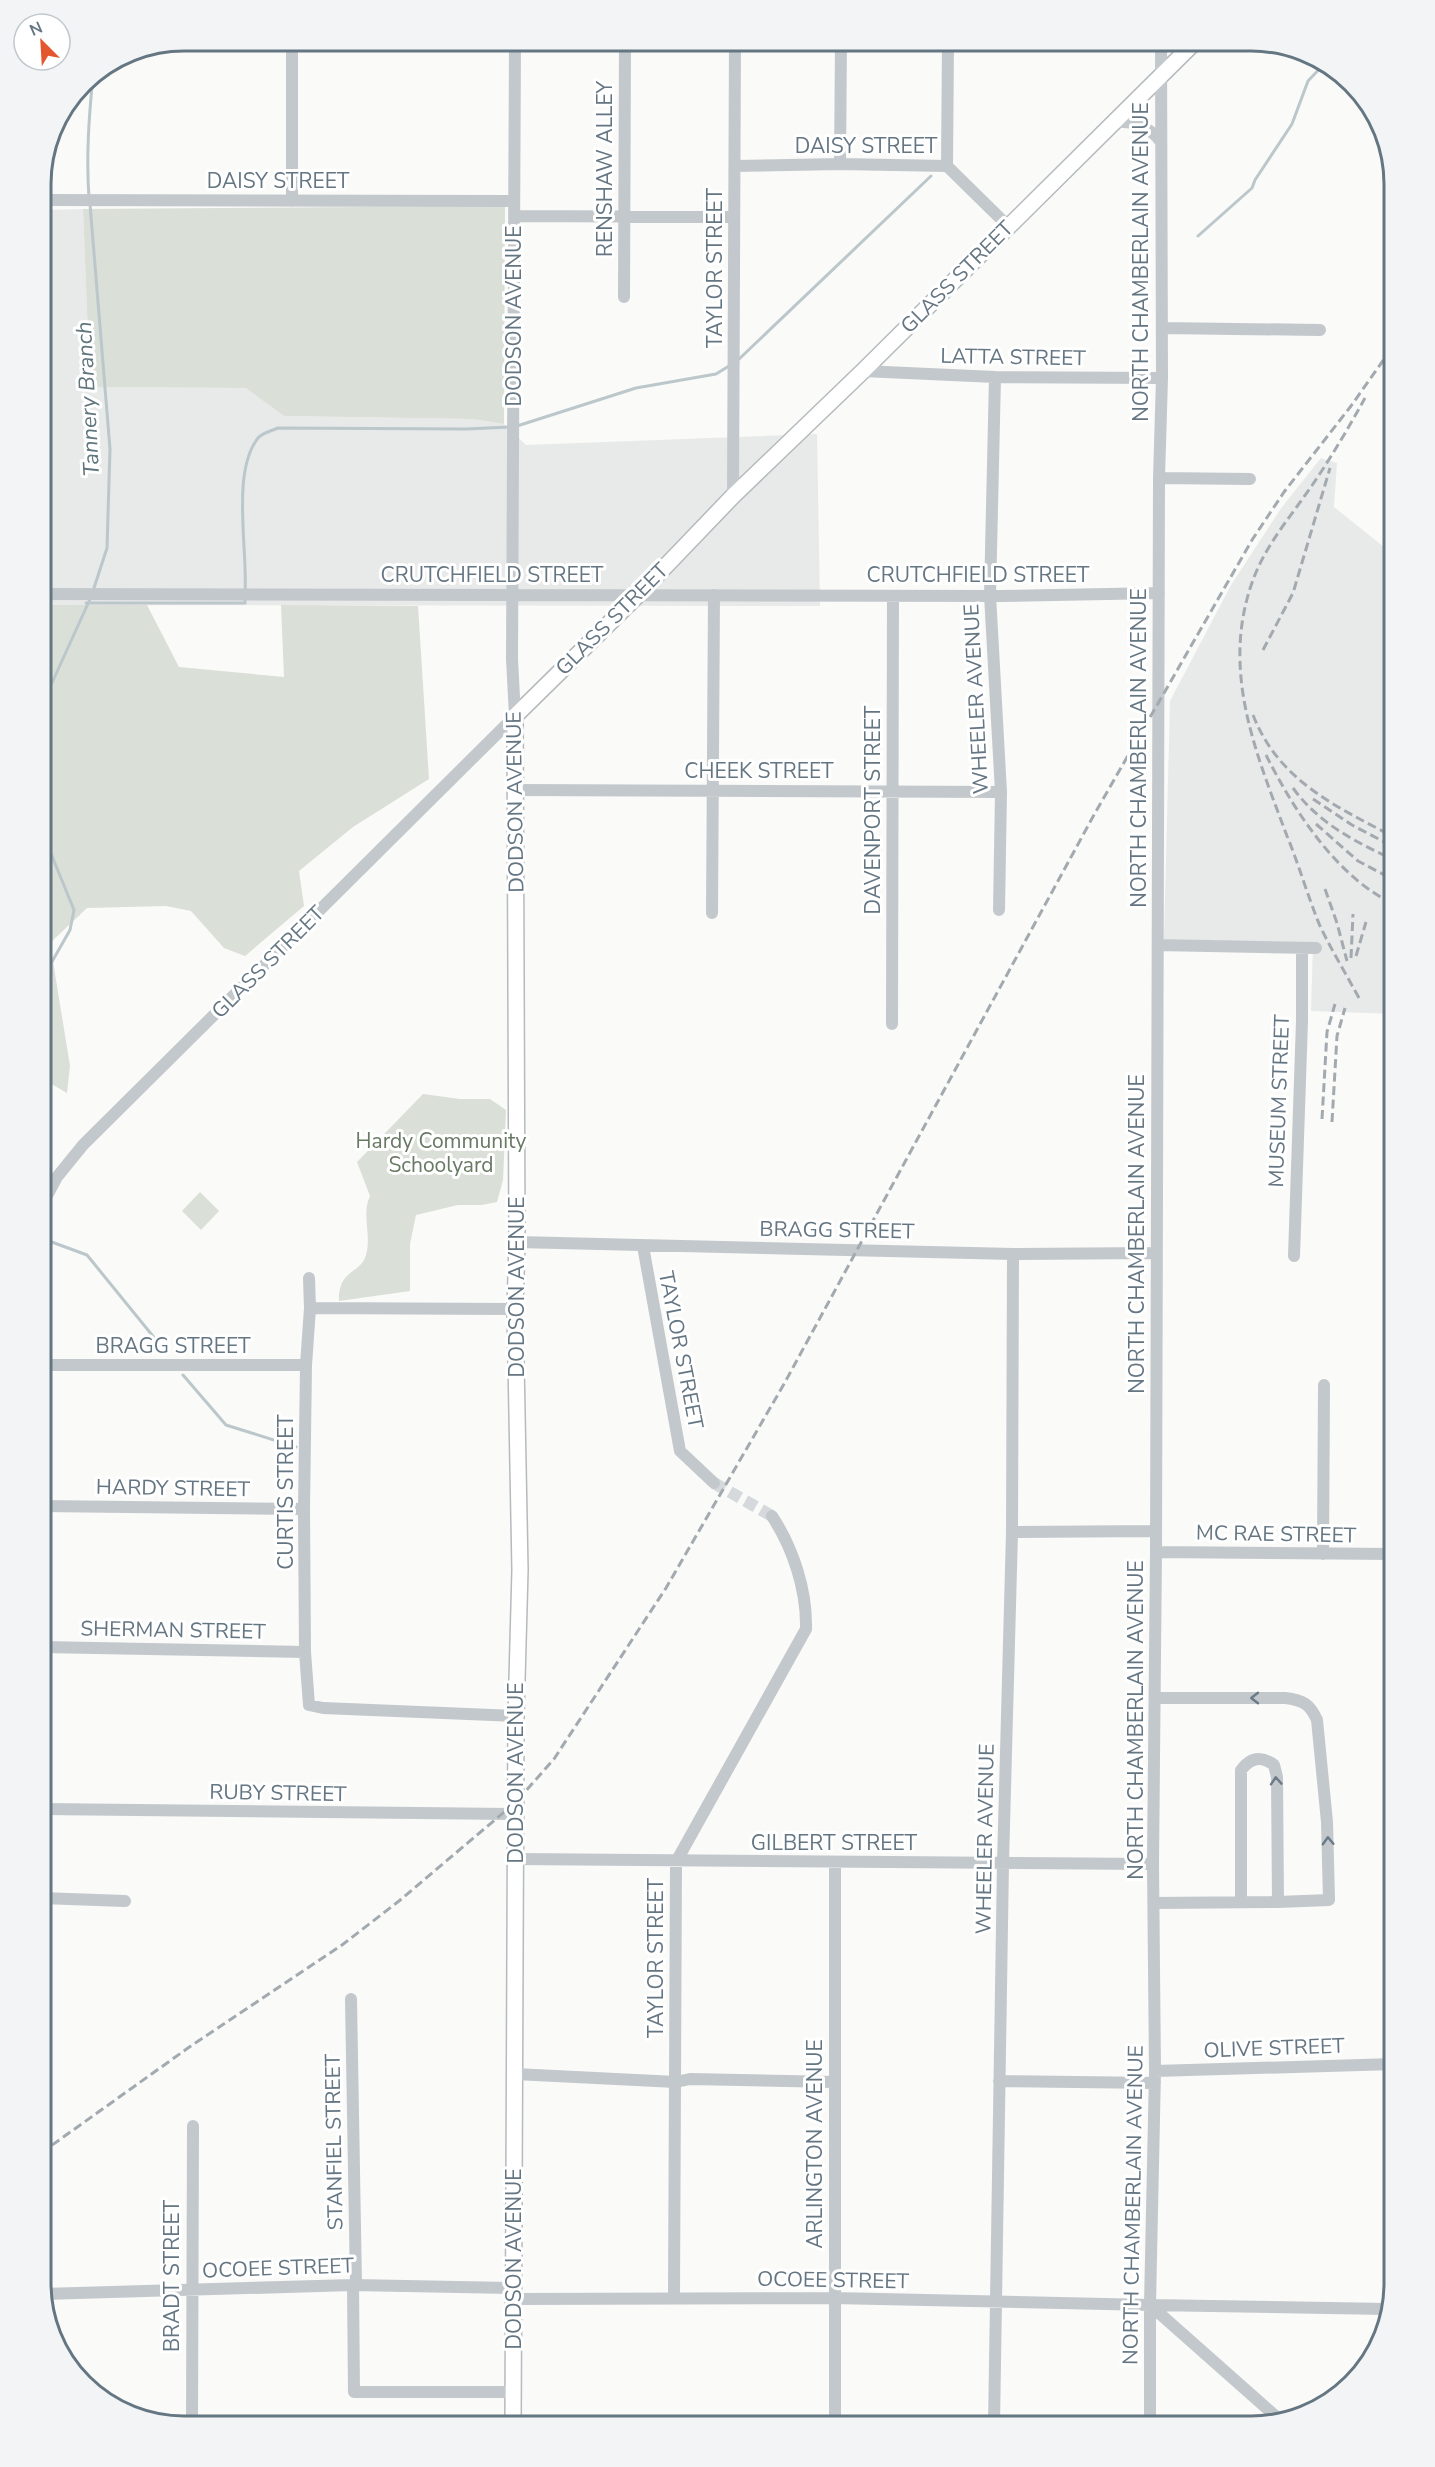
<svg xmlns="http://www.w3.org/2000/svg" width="1435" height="2467" font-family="'Nunito Sans',sans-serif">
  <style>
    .built { fill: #e8e9e9 }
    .green { fill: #dadfd7 }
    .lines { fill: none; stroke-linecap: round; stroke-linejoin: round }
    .stream { stroke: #bbc7cb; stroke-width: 3 }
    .minor-tunnel { stroke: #d5d9db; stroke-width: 12; stroke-dasharray: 12 6; stroke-linecap: butt }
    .major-casing { stroke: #b5babe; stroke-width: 18 }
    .minor { stroke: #c3c8cc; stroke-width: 12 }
    .major { stroke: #fff; stroke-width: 15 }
    .rail { stroke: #a2aab0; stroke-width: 3; stroke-dasharray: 9 4.5; stroke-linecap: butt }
    .oneway { stroke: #6a7a87 }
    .labels { text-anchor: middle; stroke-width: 6; stroke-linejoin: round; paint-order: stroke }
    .street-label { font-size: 21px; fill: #657683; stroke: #fff }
    .park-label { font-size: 21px; fill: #687a64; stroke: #fff }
    .water-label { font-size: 22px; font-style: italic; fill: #60757c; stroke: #fff }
    .rim { fill: none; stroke: #657683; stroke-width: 3 }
  </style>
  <rect width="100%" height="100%" fill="#fafaf8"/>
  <path class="built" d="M83 209 90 387 247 388 284 416 473 419 504 424 526 445 817 434 820 606 41 605V210Z
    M1321 458 1337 463 1334 507 1394 555V1014L1311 1011 1313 944 1164 939 1170 701 1231 585 1282 507Z"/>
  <path class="green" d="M505 206 504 424 473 419 284 416 246 388 90 387 83 209Z
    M41 605H147L179 667 284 677 281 605 418 606 429 779 353 827 299 871 304 906 245 956 224 948 191 911 166 906 87 908 50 943 70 1066 67 1093 41 1078Z
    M423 1094 460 1099H490L506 1110 503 1180 497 1202 482 1205H458L416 1215 410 1244V1291L339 1301C338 1269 361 1274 366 1255 372 1236 361 1214 370 1196L357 1162Z
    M200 1192 219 1211 201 1230 182 1211Z"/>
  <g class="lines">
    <path class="stream" d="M89 198C86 156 89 117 93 75
      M90 204 110 449 107 548 93 591
      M1198 236 1252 188 1255 180 1292 124 1308 81 1325 63
      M737 361 931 176
      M517 426 636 388 716 374 729 366
      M245 593C248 550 231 472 258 438 262 433 271 431 278 428L466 429 510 427
      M86 603H245V599
      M41 707 91 597
      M41 981 70 930 74 910 41 829
      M49 1241 87 1255 165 1351
      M183 1375 226 1425 296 1447"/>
    <path class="minor-tunnel" d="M714 1483 772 1516"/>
    <defs>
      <path id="major" d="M513 2426 516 1716 520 1570 515 1309 517 1242 515 716 638 595 733 496 863 371 1196 41"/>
    </defs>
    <use href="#major" class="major-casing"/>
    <path class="minor" d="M1113 122C1133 121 1148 125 1161 142
      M840 164 841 41
      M735 166 840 164 947 166 1008 226
      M947 166 948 41
      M41 200 514 201
      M292 201V41
      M514 216 734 217
      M624 297 625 41
      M1162 328 1320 330
      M863 371 995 377 1162 378
      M995 377 990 595 1001 792 999 910
      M1159 478 1250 479
      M733 496 735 41
      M41 594 999 596 1159 593
      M517 790 1001 792
      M712 913 714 595
      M1158 945 1316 948
      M892 1024 893 596
      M41 1207 57 1177 83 1145 515 716 512 659 515 41
      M517 1242 1013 1254 1156 1253
      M643 1246 680 1451 714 1483
      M1294 1256 1302 1021V948
      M309 1278 310 1308 306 1365 304 1509 305 1652 309 1705 323 1708 516 1716
      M310 1308 515 1309
      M41 1365H306
      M41 1506 304 1509
      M1012 1532 1156 1531
      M1156 1552 1394 1554
      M1323 1554 1324 1385
      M41 1647 305 1652
      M41 1809 516 1814
      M516 1859 1153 1864
      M835 1862V2426
      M41 1898 125 1901
      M1241 1902V1770C1250 1758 1261 1755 1274 1765L1277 1777 1278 1902
      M1155 1903 1278 1902 1329 1900 1327 1822 1317 1720C1310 1704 1303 1700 1285 1698H1155
      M351 1999 356 2285
      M1155 2071 1394 2064
      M515 2074 676 2082 690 2079 835 2082
      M999 2081 1155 2083
      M353 2285 354 2392H514
      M43 2294 353 2285 514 2288
      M674 2298 676 1862 806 1629C807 1590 793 1548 772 1516
      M515 2299 833 2298 1150 2305 1280 2420
      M1150 2305 1387 2309
      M192 2426 193 2126
      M994 2426 1003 1863 1012 1532 1013 1254
      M1150 2426V2305L1155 2071 1153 1864 1156 1552 1159 478 1162 378 1161 41"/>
    <use href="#major" class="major"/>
    <path class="rail" d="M1263 650 1293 593 1330 468
      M1253 715C1279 781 1335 806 1394 837
      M1266 755C1293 809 1337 878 1394 904
      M1293 788C1319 824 1356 842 1394 860
      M1313 799 1352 825 1394 847
      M1316 824 1358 861 1394 880
      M1325 889 1337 923 1347 961
      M1356 956 1366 922
      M1351 958 1353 914
      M1359 998C1346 974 1332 951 1320 926 1308 897 1299 865 1287 836 1256 753 1220 670 1253 580 1266 544 1292 515 1313 484 1332 456 1349 427 1365 398
      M1322 1119 1327 1032 1335 1004
      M1332 1122 1337 1036 1345 1008
      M41 2153 188 2048 342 1945 399 1901 516 1802 554 1759 666 1588 784 1384 1095 813 1252 540 1284 492 1351 406 1394 345"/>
  </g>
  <defs><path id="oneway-chevron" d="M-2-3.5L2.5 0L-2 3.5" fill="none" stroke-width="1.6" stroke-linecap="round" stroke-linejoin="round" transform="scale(1.5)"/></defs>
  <g class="oneway">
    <use href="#oneway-chevron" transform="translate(1255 1698) rotate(-180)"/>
    <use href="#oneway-chevron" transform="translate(1276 1781) rotate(-94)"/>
    <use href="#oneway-chevron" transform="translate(1328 1841) rotate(-92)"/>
  </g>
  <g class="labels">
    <g class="street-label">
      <text x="866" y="153">DAISY STREET</text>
      <text transform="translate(605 169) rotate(-90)" y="7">RENSHAW ALLEY</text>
      <text x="278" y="188">DAISY STREET</text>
      <text transform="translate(1141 262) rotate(-90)" y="7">NORTH CHAMBERLAIN AVENUE</text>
      <text transform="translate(715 268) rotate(-90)" y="7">TAYLOR STREET</text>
      <text transform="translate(957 277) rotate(-45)" y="7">GLASS STREET</text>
      <text transform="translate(514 316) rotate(-90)" y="7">DODSON AVENUE</text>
      <text transform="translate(1013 357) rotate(1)" y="7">LATTA STREET</text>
      <text x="492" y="582">CRUTCHFIELD STREET</text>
      <text x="978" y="582">CRUTCHFIELD STREET</text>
      <text transform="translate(612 619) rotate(-45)" y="7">GLASS STREET</text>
      <text transform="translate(976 699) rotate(-93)" y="7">WHEELER AVENUE</text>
      <text transform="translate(1139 748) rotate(-90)" y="7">NORTH CHAMBERLAIN AVENUE</text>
      <text x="759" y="778">CHEEK STREET</text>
      <text transform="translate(515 802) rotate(-91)" y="7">DODSON AVENUE</text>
      <text transform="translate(873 810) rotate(-90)" y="7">DAVENPORT STREET</text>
      <text transform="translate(268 962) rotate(-45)" y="7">GLASS STREET</text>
      <text transform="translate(1279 1101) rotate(-88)" y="7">MUSEUM STREET</text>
      <text transform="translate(837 1230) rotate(1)" y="7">BRAGG STREET</text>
      <text transform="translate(1137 1234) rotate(-90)" y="7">NORTH CHAMBERLAIN AVENUE</text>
      <text transform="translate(517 1287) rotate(-90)" y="7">DODSON AVENUE</text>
      <text x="173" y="1353">BRAGG STREET</text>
      <text transform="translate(681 1350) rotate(79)" y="7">TAYLOR STREET</text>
      <text transform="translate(173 1488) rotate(1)" y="7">HARDY STREET</text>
      <text transform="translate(286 1492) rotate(-90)" y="7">CURTIS STREET</text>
      <text transform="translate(1276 1534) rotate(1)" y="7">MC RAE STREET</text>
      <text transform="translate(173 1630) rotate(1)" y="7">SHERMAN STREET</text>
      <text transform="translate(1136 1720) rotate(-90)" y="7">NORTH CHAMBERLAIN AVENUE</text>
      <text transform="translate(516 1773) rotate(-90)" y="7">DODSON AVENUE</text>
      <text transform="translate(278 1793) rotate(1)" y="7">RUBY STREET</text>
      <text transform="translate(985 1839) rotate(-89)" y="7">WHEELER AVENUE</text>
      <text x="834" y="1850">GILBERT STREET</text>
      <text transform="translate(656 1958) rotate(-90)" y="7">TAYLOR STREET</text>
      <text transform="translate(1274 2048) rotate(-2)" y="7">OLIVE STREET</text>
      <text transform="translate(334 2142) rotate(-91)" y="7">STANFIEL STREET</text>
      <text transform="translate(815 2144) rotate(-90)" y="7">ARLINGTON AVENUE</text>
      <text transform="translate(1133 2205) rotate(-89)" y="7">NORTH CHAMBERLAIN AVENUE</text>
      <text transform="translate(514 2259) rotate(-90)" y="7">DODSON AVENUE</text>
      <text transform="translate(278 2268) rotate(-2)" y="7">OCOEE STREET</text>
      <text transform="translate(172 2276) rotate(-90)" y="7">BRADT STREET</text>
      <text transform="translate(833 2280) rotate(1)" y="7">OCOEE STREET</text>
    </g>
    <g class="park-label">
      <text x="441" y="1148">Hardy Community<tspan x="441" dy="24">Schoolyard</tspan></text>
    </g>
    <g class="water-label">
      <text transform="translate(87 399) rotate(-93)" y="8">Tannery Branch</text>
    </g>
  </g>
  <path d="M0 0H1435V2467H0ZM184 51H1251A133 133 0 0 1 1384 184V2283A133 133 0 0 1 1251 2416H184A133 133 0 0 1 51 2283V184A133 133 0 0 1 184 51Z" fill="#f3f4f5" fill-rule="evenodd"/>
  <path class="rim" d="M184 51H1251A133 133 0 0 1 1384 184V2283A133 133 0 0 1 1251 2416H184A133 133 0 0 1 51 2283V184A133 133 0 0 1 184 51Z"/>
  <g transform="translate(42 42) rotate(336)"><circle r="28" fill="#ffffff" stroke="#c1c8cd" stroke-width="1.5"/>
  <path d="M0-4.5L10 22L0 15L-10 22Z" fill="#e4572e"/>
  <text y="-9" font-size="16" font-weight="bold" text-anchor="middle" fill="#657683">N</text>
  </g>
</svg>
